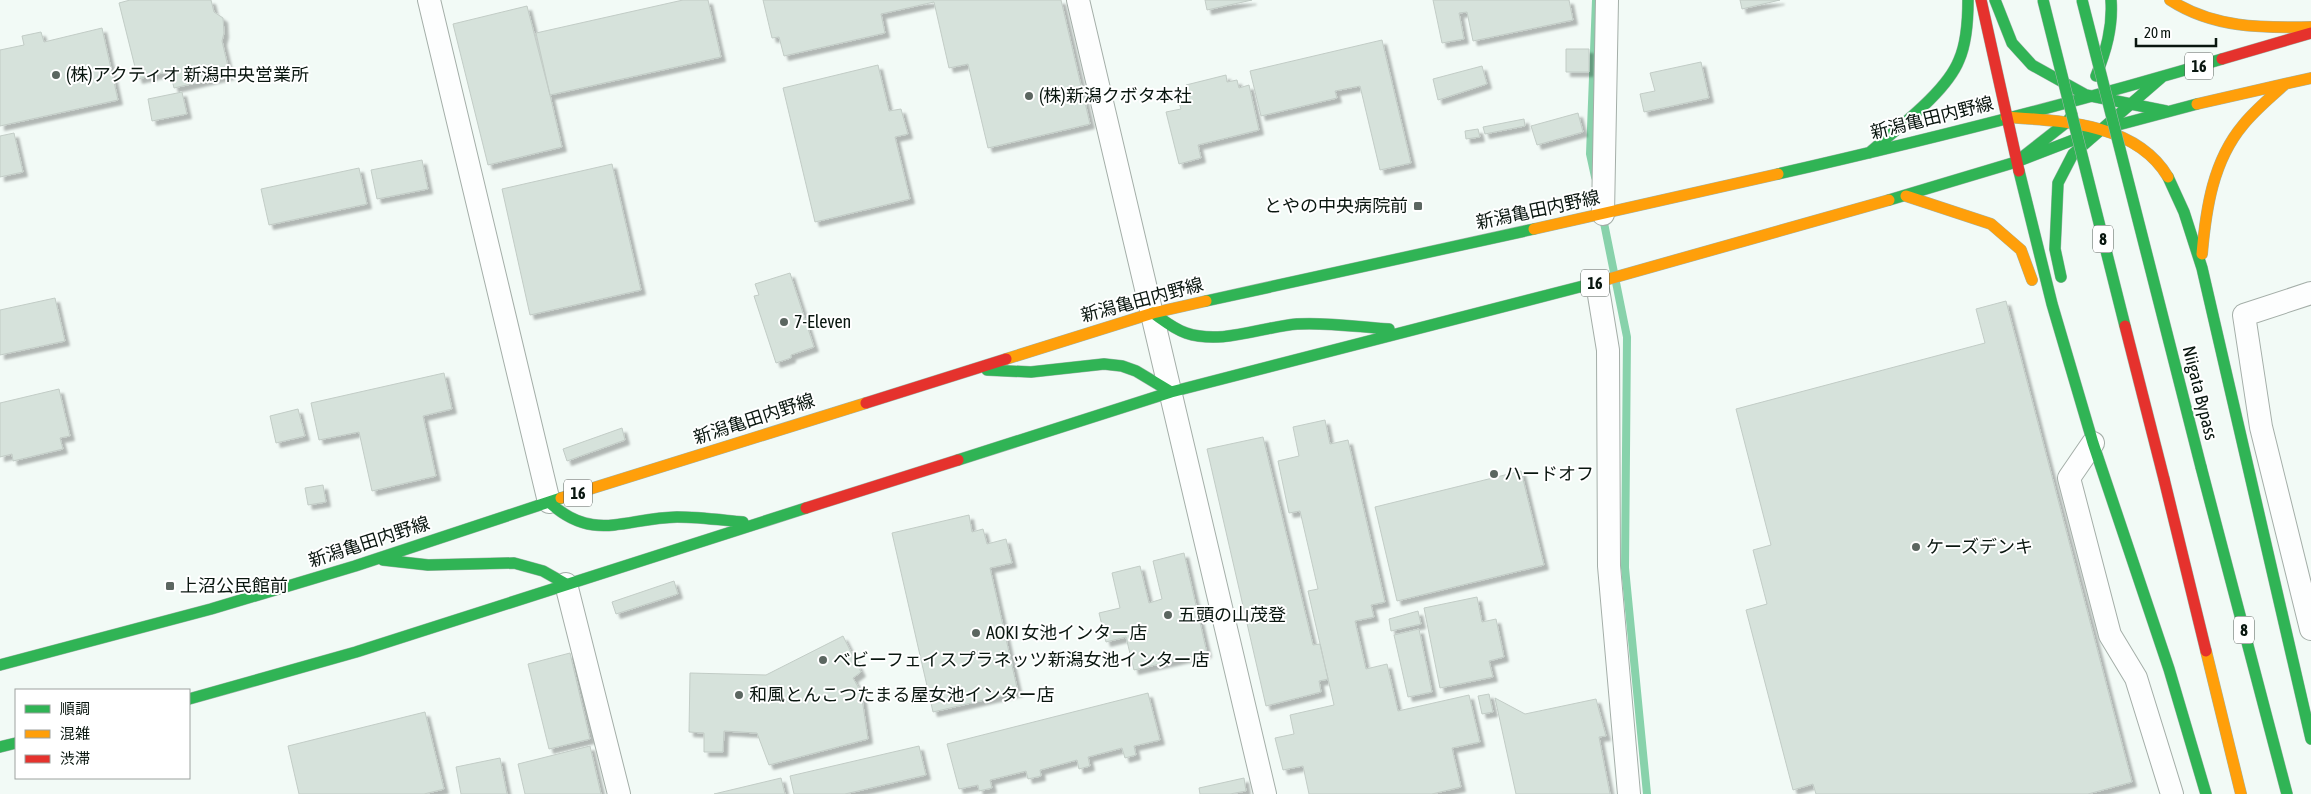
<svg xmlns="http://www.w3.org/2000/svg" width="2311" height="794" font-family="'Asap Condensed','Noto Sans JP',sans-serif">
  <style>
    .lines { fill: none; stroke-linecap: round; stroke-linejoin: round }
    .stream { stroke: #88d2ab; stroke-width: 8 }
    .building { fill: #d6e2db; stroke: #c2ccc6; filter: url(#shadow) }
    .street-casing { stroke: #a4aea8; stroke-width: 24 }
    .fast-casing { stroke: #a1b4ab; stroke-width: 12 }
    .slow-casing { stroke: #a1b4ab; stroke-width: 12 }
    .jam-casing { stroke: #a1b4ab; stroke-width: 12 }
    .street { stroke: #fdfefe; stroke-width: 22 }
    .fast { stroke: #30b455; stroke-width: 11 }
    .slow { stroke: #ff9f0a; stroke-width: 11 }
    .jam { stroke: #e5322d; stroke-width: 11 }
    .fast-bridge-casing { stroke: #a1b4ab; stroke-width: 12; stroke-linecap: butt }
    .jam-bridge-casing { stroke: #a1b4ab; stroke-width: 12; stroke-linecap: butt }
    .fast-bridge { stroke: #30b455; stroke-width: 11 }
    .jam-bridge { stroke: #e5322d; stroke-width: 11 }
    .poi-dot { fill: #5b6660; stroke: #fff; stroke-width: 2 }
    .labels { text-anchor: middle; stroke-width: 4; stroke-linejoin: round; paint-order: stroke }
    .shield { fill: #fff; stroke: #535c57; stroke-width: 1 }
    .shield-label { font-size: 16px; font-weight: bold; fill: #09160f }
    .poi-label { font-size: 18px; fill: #09160f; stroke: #fff; text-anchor: start }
    .street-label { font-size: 18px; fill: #09160f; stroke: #fff }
  </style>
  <defs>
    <filter id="shadow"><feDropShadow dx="4.5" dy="4.5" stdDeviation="1" flood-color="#0004"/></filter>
  </defs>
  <rect width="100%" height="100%" fill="#f2faf6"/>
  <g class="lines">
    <path class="stream" d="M1595 177 1590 154 1596 0
      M1603 218 1627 337 1625 568 1647 794"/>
  </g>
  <path class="building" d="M130 0H211L214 12 223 18 224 33 222 41 230 75 174 88 170 71 138 79 119 3Z
    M683 0H708L721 57 550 95 536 33Z
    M763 0H1061L1090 124 988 148 968 64 949 68 934 2 881 14 885 33 784 56 779 37 772 38Z
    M1205 0H1252L1207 10Z
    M1433 0H1569L1573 20 1473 41 1467 12 1459 13 1464 39 1442 43Z
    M1740 0H1780L1742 9Z
    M527 6 550 95 562 147 488 165 453 24Z
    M102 28 118 100 0 126V50L24 45 22 36 41 32 44 42Z
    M1382 40 1411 163 1380 170 1360 86 1335 91 1337 98 1261 116 1250 71Z
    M1566 49H1589V72H1566Z
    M1701 62 1709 98 1644 112 1640 94 1655 91 1650 73Z
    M878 65 889 111 901 109 908 134 895 137 910 199 815 222 783 88Z
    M1482 66 1487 84 1438 100 1433 79Z
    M1226 75 1227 82 1237 80 1239 88 1249 85 1259 130 1198 145 1201 158 1179 164 1166 112 1181 109 1178 99 1189 96 1186 85Z
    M182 92 187 114 152 121 148 99Z
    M1578 113 1583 132 1537 145 1531 126Z
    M1524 119 1525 126 1485 134 1483 127Z
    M1478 129 1480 137 1466 139 1465 131Z
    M14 133 23 172 0 177V136Z
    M422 160 428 189 377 199 371 170Z
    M612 164 641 290 530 315 502 189Z
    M359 168 367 204 269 225 261 189Z
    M790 273 814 347 791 355V358L776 363 754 296 759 295 755 284Z
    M55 298 65 341 0 355V310Z
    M2006 301 2132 782 2088 794H1816L1813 784 1793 790 1746 610 1767 604 1753 550 1771 545 1736 409 1985 343 1976 309Z
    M444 373 452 409 423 416 436 476 372 491 359 432 319 440 311 403Z
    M59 389 70 436 60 438 63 449 13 461 12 454 0 457V403Z
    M298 409 305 436 276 443 270 416Z
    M1325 420 1330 444 1348 440 1385 602 1371 605 1374 617 1355 621 1366 669 1387 664 1398 711 1469 695 1480 742 1452 748 1461 787 1432 794H1309L1303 766 1283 770 1275 738 1294 734 1290 715 1334 705 1308 591 1318 589 1300 511 1289 513 1278 461 1299 456 1293 427Z
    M622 428 625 440 567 461 563 449Z
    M1263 437 1313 645 1320 644 1328 679 1319 681 1321 692 1266 706 1207 449Z
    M1521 471 1544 565 1397 601 1375 507Z
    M323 485 326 502 308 505 305 488Z
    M969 515 972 532 983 529 987 544 1006 539 1012 563 990 568 1018 692 933 712 892 533Z
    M1184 553 1207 653 1134 670 1126 637 1106 642 1099 613 1120 608 1112 573 1140 566 1149 603 1162 599 1153 561Z
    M674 581 678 594 616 614 612 602Z
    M1477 597 1482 622 1496 619 1504 657 1489 661 1493 677 1440 688 1424 608Z
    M1418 611 1421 624 1391 631 1389 619Z
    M1419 629 1432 692 1408 697 1394 635Z
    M843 636 861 672 853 678 861 692 868 739 769 765 757 733 724 731 723 752H704V733L689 732 690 673 766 675Z
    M570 653 590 739 549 749 528 664Z
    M1148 693 1160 740 1134 746 1136 755 1125 758 1122 748 1088 757 1090 766 1079 769 1077 760 1040 770 1041 776 1028 779 1026 771 990 780 992 788 979 791 978 785 959 789 947 744Z
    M1489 694 1493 712 1482 714 1478 696Z
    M1495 698 1525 714 1596 699 1606 736 1599 737 1610 794H1516Z
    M425 712 444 789 424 794H299L288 746Z
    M590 746 601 794H525L518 764Z
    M919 746 926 775 845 794H794L790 776Z
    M500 758 507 794H461L456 767Z
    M781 778 785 794H714Z
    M1244 778 1246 791 1230 794H1200L1199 788Z"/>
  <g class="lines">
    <defs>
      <path id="street" d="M429 0 549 502
        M1078 0 1265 794
        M1603 214 1607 0
        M1597 283 1608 350 1609 566 1629 794
        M2311 293 2244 315 2261 427 2311 629
        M2093 443 2069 478 2110 635 2136 678 2172 794
        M566 584 619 794"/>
      <path id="fast" d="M1995 0 2012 43 2032 65 2086 95 2166 111
        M2096 76C2106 51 2113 27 2111 0
        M1869 153C1896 129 1946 93 1959 60 1967 42 1968 20 1968 0
        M2016 162 2067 122 2072 115
        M2019 171 2052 304 2093 443 2169 669 2206 794
        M1778 174C1927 140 2075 103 2222 59
        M2168 177 2184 212 2202 268 2311 739
        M1889 200 2016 162 2099 130 2197 104
        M2061 277 2055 249 2058 183 2073 154 2162 77
        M1206 301 1534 229
        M1153 313C1163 320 1174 329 1186 333 1222 345 1261 327 1297 324 1327 322 1358 327 1389 329
        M987 370 1031 372 1104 364 1122 366 1136 371 1171 392
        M958 460 1171 392 1591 284
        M2201 467 2287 794
        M549 502C593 543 625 518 677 517 699 517 721 520 743 522
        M383 560 428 565 514 563 543 571 566 584
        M0 665 211 609 355 566 561 498
        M189 699 356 652 806 508
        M0 747 16 743"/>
      <path id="slow" d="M2170 0C2213 28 2261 28 2311 27
        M2197 104 2311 78
        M2006 117C2062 121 2136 123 2168 177
        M1906 196 1991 224 2021 250 2032 280
        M1534 229 1778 174
        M2202 254C2206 208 2213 161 2243 125 2255 110 2270 98 2284 85
        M1591 284 1889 200
        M1006 359 1153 313 1206 301
        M561 498 866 403
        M2206 651 2241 794"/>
      <path id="jam" d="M1981 0 2019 171
        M2222 59 2311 33
        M866 403 1006 359
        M2164 479 2206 651
        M806 508 958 460"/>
    </defs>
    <use href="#street" class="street-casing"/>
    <use href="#fast" class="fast-casing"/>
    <use href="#slow" class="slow-casing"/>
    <use href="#jam" class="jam-casing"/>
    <use href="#street" class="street"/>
    <use href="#fast" class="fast"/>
    <use href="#slow" class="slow"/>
    <use href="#jam" class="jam"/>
    <defs>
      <path id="fast-bridge" d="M2043 0 2125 326
        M2082 0 2201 467"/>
      <path id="jam-bridge" d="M2125 326 2164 479"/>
    </defs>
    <use href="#fast-bridge" class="fast-bridge-casing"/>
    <use href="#jam-bridge" class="jam-bridge-casing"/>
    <use href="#fast-bridge" class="fast-bridge"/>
    <use href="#jam-bridge" class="jam-bridge"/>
  </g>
  <g class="poi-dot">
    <circle cx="56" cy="75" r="5"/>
    <circle cx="1029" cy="96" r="5"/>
    <rect x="1413" y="201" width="10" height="10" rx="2.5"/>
    <circle cx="784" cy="322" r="5"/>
    <circle cx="1494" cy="474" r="5"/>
    <circle cx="1916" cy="547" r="5"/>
    <rect x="165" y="581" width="10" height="10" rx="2.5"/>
    <circle cx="1168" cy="615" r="5"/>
    <circle cx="976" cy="633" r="5"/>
    <circle cx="823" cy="660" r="5"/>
    <circle cx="739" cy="695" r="5"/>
  </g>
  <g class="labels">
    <g class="shield">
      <rect x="2185" y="52.5" width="28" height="27" rx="4"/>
      <rect x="2093" y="225.5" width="20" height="27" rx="4"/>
      <rect x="1581" y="269.5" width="28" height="27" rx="4"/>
      <rect x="564" y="479.5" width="28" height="27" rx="4"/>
      <rect x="2234" y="616.5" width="20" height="27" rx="4"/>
    </g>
    <g class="shield-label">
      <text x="2199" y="72">16</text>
      <text x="2103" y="245">8</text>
      <text x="1595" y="289">16</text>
      <text x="578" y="499">16</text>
      <text x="2244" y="636">8</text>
    </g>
    <g class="poi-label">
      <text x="66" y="81">(株)アクティオ 新潟中央営業所</text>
      <text x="1039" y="102">(株)新潟クボタ本社</text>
      <text x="1408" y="212" text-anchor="end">とやの中央病院前</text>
      <text x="794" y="328">7-Eleven</text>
      <text x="1504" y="480">ハードオフ</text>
      <text x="1926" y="553">ケーズデンキ</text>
      <text x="180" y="592">上沼公民館前</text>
      <text x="1178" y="621">五頭の山茂登</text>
      <text x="986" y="639">AOKI 女池インター店</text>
      <text x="833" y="666">ベビーフェイスプラネッツ新潟女池インター店</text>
      <text x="749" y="701">和風とんこつたまる屋女池インター店</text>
    </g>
    <g class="street-label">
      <text transform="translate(1932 118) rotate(-14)" y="6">新潟亀田内野線</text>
      <text transform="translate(1538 210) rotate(-12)" y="6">新潟亀田内野線</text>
      <text transform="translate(1142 300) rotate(-15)" y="6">新潟亀田内野線</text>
      <text transform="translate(2200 393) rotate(76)" y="6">Niigata Bypass</text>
      <text transform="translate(754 419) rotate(-18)" y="6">新潟亀田内野線</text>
      <text transform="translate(369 542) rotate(-18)" y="6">新潟亀田内野線</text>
    </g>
  </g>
  <rect x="15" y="689" width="175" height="90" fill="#ffffff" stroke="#9da29f"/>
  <rect x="25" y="705" width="25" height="8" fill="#30b455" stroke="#9da29f"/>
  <text x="60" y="714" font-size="15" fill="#09160f">順調</text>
  <rect x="25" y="730" width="25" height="8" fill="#ff9f0a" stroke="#9da29f"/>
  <text x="60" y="739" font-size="15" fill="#09160f">混雑</text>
  <rect x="25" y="755" width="25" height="8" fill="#e5322d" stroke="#9da29f"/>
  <text x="60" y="764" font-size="15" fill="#09160f">渋滞</text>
  <path d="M2136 38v8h80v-8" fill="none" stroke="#09160f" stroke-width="2.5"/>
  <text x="2144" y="38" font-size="15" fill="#09160f" stroke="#ffffff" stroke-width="4" paint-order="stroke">20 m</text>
</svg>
